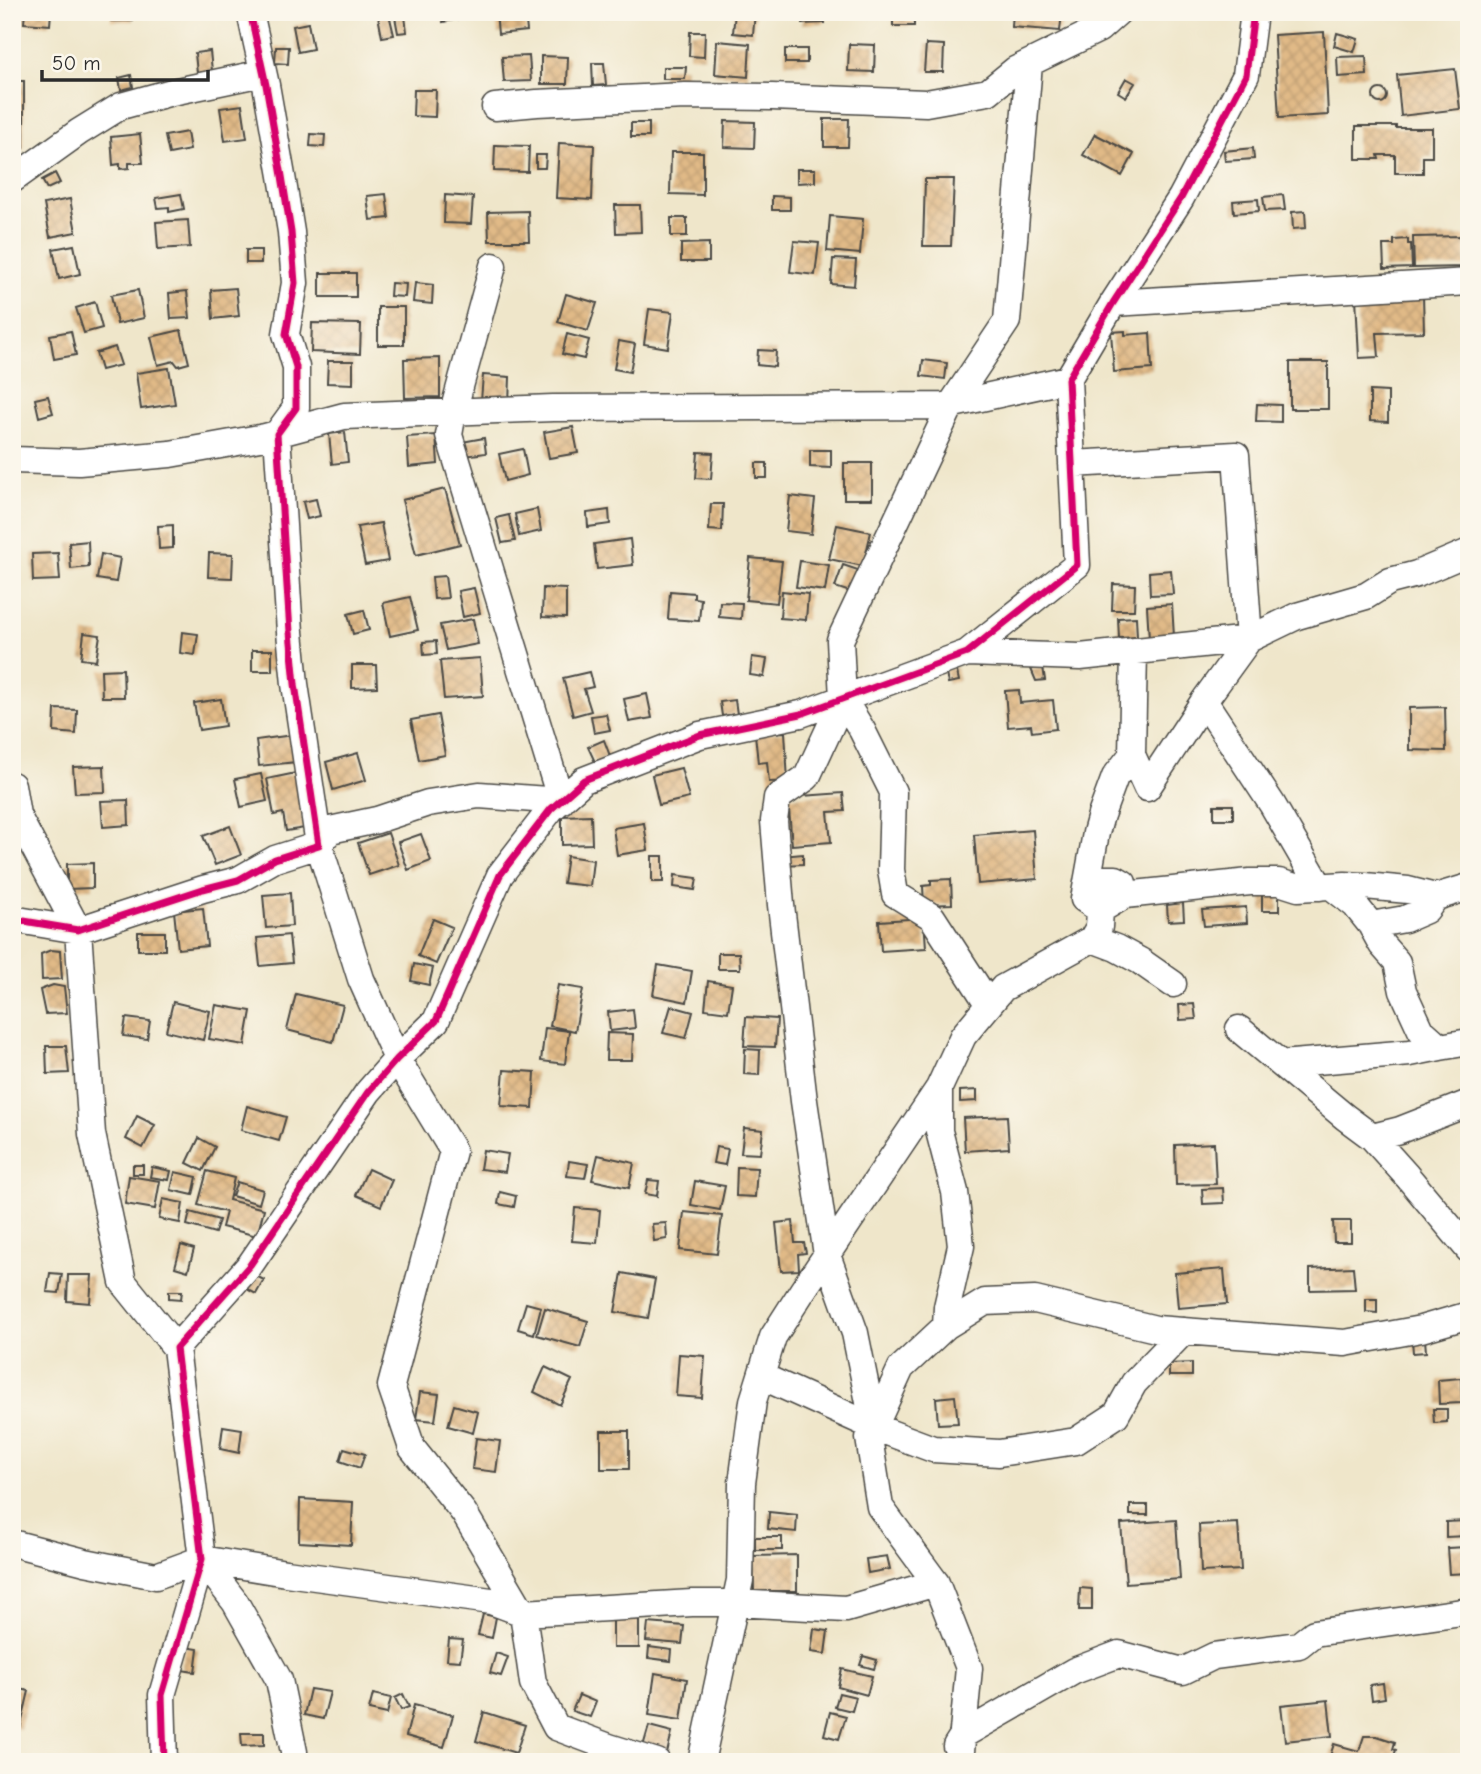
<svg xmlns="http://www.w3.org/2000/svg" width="1481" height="1774" font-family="'Comic Neue',sans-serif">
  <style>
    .building { fill: url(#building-cross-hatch) }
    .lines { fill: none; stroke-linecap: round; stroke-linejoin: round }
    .street-casing { stroke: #484743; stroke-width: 29 }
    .street { stroke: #fff; stroke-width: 26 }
    .cycleway-casing { stroke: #fbf7ec; stroke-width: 11 }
    .cycleway { stroke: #d6006c; stroke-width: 7 }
  </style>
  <defs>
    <pattern id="building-cross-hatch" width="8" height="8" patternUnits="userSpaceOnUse" patternTransform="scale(1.75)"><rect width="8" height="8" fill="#e1ba87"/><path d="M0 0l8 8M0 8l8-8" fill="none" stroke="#c1a075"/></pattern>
  </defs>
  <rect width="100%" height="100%" fill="#fbf7ec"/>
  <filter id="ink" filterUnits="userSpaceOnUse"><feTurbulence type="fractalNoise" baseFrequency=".0143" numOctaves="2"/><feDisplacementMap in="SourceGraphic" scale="14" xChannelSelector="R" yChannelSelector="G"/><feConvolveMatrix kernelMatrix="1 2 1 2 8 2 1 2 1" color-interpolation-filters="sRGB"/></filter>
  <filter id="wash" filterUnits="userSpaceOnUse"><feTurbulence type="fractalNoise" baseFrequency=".00686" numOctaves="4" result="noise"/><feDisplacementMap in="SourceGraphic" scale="28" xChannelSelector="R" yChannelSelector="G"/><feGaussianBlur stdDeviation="1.57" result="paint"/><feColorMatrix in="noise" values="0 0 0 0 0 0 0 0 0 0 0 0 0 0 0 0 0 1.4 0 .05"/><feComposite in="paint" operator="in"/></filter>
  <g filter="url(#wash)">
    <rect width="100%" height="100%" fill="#efe6ca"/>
    <g id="blocks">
      <path class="building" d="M25 12H51L50 25 24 23Z
        M111 12H133V21H111Z
        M442 12H458L459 19 443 22Z
        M496 12H525L527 31 498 34Z
        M735 12H755L753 35 733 33Z
        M802 12H824L825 23 802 24Z
        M893 12H914V26H893Z
        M1013 12H1062L1060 31 1012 27Z
        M389 14 394 35 382 37 378 16Z
        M405 16 407 32 398 33 395 17Z
        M308 23 313 49 298 52 293 26Z
        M690 32H705L704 57 689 56Z
        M1324 32 1328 115 1279 118 1274 35Z
        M1337 33 1358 39 1354 52 1334 46Z
        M717 41 750 44 748 77 715 74Z
        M849 44 875 45 874 72 848 71Z
        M926 44 944 45 943 72H924Z
        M276 47H289L288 64 275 63Z
        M785 49H807V63H785Z
        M210 51 212 71 197 73 195 53Z
        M529 56 531 81 504 82 502 57Z
        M541 56 568 57 567 84H541Z
        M1366 56 1367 75 1338 77 1337 57Z
        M592 63H604L606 85 593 86Z
        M663 67H686L685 79H663Z
        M1455 69 1460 109 1401 116 1397 75Z
        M131 75 133 87 121 90 119 78Z
        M1126 78 1135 83 1126 97 1118 92Z
        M12 81H24V148H12Z
        M1373 96a7 7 0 1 1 14 0a7 7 0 1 1-14 0Z
        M414 90H436L435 117 413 116Z
        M242 105 247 138 225 141 220 108Z
        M824 119H849L848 147H824Z
        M725 121 755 122 754 148 724 147Z
        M631 123H649V137H631Z
        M1356 126H1396V128H1432V157H1423V173H1395V155H1378L1379 159H1356Z
        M187 132 190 150 169 154 165 136Z
        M140 134 143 163H129V168L120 169V164L113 165 111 137Z
        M311 134 325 135 324 147 310 146Z
        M1095 134 1134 154 1122 176 1083 155Z
        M559 143 594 145 592 200 556 198Z
        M495 145 529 146 528 172 494 171Z
        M1253 148 1254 159 1225 161 1224 151Z
        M671 152H703V195L670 194Z
        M536 155H546L545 168H536Z
        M797 169H815V182L797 183Z
        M55 173 60 183 47 189 42 180Z
        M925 179H954L951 246H923Z
        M181 194 184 209 169 212V207L158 208 156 198Z
        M386 194 389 218 370 220 367 196Z
        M445 195 473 197 471 224 444 223Z
        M1283 195 1285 210 1265 211 1263 197Z
        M772 196 790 197V210H772Z
        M70 199 76 232 50 237 44 204Z
        M1258 199 1259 211 1234 213 1233 201Z
        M615 205H640L641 232 616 233Z
        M528 211 529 241H489L488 212Z
        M1305 211 1306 228 1293 229 1292 212Z
        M830 216 863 219 860 254 827 251Z
        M671 218H687V236H671Z
        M188 220 190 247 158 249 156 222Z
        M1465 236 1466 267 1414 268 1413 237Z
        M1408 239V244H1411L1412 268 1384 269 1383 245H1394V240Z
        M794 241 819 243 815 275 790 272Z
        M709 243V262H681V244Z
        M74 245 80 274 59 279 53 249Z
        M246 250H261V263H246Z
        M833 259 856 260 854 286 831 284Z
        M320 273H356V297H320Z
        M391 283 406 284 405 297 390 296Z
        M415 283 433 285 432 304 413 302Z
        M236 288 239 316 213 319 211 290Z
        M138 290 144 318 117 324 111 295Z
        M187 291 190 318 171 319 169 293Z
        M566 294 597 303 588 331 558 322Z
        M1423 295 1424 332 1377 333 1379 357 1359 358 1356 297Z
        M95 302 102 328 84 333 76 308Z
        M378 307H404V345H378Z
        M649 309 673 312 668 348 644 344Z
        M12 314 20 330 12 331Z
        M312 323 361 324 360 354 311 352Z
        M181 330 189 363 178 366 174 361 158 365 151 337Z
        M71 331 76 355 54 359 50 335Z
        M1125 331V335L1150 333 1152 369 1114 372 1111 332Z
        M567 334 589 340 584 359 562 354Z
        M619 341 635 344 630 372 614 369Z
        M115 347 121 365 101 370 96 353Z
        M758 350 776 351 775 367 757 365Z
        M440 358V397L405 398 404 359Z
        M923 360 947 363 945 379 921 376Z
        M328 361H353V384L327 383Z
        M1290 362H1328V409H1290Z
        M169 368 175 404 141 409 136 373Z
        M483 375 510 377 509 403 481 401Z
        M1370 391 1388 392V422L1370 421Z
        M48 396 53 413 39 417 35 399Z
        M1257 404 1281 405V422L1256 421Z
        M573 427 578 453 549 458 544 432Z
        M345 432 348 462 332 464 329 434Z
        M436 435 438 464 409 467 407 437Z
        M484 438 486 453 464 456 462 442Z
        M523 449 528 475 505 481 499 454Z
        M810 450H831V468L810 467Z
        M698 452 713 453 711 479 696 478Z
        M756 463H767V478H756Z
        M844 463H872V499H844Z
        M445 489 460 544 416 555 402 500Z
        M790 496 815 499 811 534 786 531Z
        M316 499 320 516 307 519 303 502Z
        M711 504H723L722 531 709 530Z
        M537 509 541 531 519 536 515 514Z
        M609 510 610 524 588 527 587 513Z
        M509 515 515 541 502 543 496 518Z
        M381 523 388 561 365 565 357 527Z
        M173 525V548L159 549 158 526Z
        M837 525 871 532 863 566 829 559Z
        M630 539 633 565 597 569 594 544Z
        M88 541 89 567 71 569 69 543Z
        M58 553 60 580 33 581 32 554Z
        M209 553 233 554 232 578 208 577Z
        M101 554 120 558 116 582 97 579Z
        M750 558 782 561 777 603 746 600Z
        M800 561 829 565 825 591 796 587Z
        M843 565 861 571 853 593 835 587Z
        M1171 570 1173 594 1150 595 1149 572Z
        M445 576 448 598 434 599 432 577Z
        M1113 584 1135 585 1134 610H1112Z
        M474 588 480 613 463 617 458 591Z
        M543 588 566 589V618L542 617Z
        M670 591 694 593V598L701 599 699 621 668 619Z
        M782 591 808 594 806 620 780 618Z
        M410 597 418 630 390 636 383 603Z
        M720 602 742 603 741 619 719 617Z
        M1172 604 1174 637 1149 639 1147 606Z
        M364 610 369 630 353 634 348 614Z
        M1136 617 1137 637 1119 638 1118 618Z
        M473 619 478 644 446 650 440 625Z
        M182 632 198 634 195 655 180 653Z
        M84 633 100 635 96 661 81 659Z
        M436 641 437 654 424 655 423 642Z
        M252 650H272V671H252Z
        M752 657 767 659 764 677 750 675Z
        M480 658 483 696 444 699 440 661Z
        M352 665H376L377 687 352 688Z
        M956 667 959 681 948 683 945 670Z
        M1043 667 1045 680 1036 681 1031 669Z
        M123 669 124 697H102L101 670Z
        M589 672 593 687 584 689 591 711 573 716 563 678Z
        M1019 690 1020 703 1053 700 1056 729 1032 732 1031 725 1008 727 1005 691Z
        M647 694 652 718 629 722 624 699Z
        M221 699 225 726 199 730 194 703Z
        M735 700 737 714 722 716 720 702Z
        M1445 707 1446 751 1409 750V708Z
        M55 709 77 710 76 734 54 732Z
        M606 714 610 730 594 733 591 716Z
        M438 715 445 755 419 760 411 720Z
        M785 732 788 781 769 782 767 762 758 763 755 734Z
        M293 735 296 762 259 766 256 740Z
        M604 740 610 756 595 762 588 747Z
        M358 753 366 780 333 790 326 762Z
        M104 766 105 792 75 793 73 767Z
        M681 768 689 798 659 805 652 775Z
        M296 773 305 828 286 831 283 813 274 815 267 779Z
        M261 774 267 801 241 807 235 779Z
        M843 793 845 811 828 812 831 842 792 845 788 797Z
        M128 800 129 825 103 827 101 801Z
        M1214 805H1233V819H1214Z
        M591 815 592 844 562 845V816Z
        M644 823 648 850 617 855 613 828Z
        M230 826 241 855 215 865 203 836Z
        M1033 830 1037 879 978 884 974 835Z
        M388 833 399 865 369 875 358 843Z
        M421 834 431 861 408 870 398 842Z
        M803 854V864L782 865V856Z
        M567 856 593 860 590 886 563 883Z
        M652 856H663V882H652Z
        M93 863V888L67 889V864Z
        M675 875 697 878 695 890 674 887Z
        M951 879 952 904 924 905 923 886 931 885V880Z
        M290 893 292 926 266 928 263 895Z
        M1262 895H1279V911H1262Z
        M1183 903 1184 920 1168 921 1167 905Z
        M1246 907 1247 923 1204 926 1202 910Z
        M203 908 207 946 178 949 174 911Z
        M924 918 926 948 881 951 879 921Z
        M433 919 452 927 436 964 418 956Z
        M138 932H165V950H138Z
        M289 935 292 963 260 966 257 938Z
        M51 950 60 951 62 979 42 980 41 954Z
        M718 953H739L740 969H718Z
        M414 964 433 968 429 985 411 981Z
        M658 965 692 971 687 1002 653 995Z
        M708 981 732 985 728 1012 705 1009Z
        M53 985 64 987 67 1013 45 1014 40 990Z
        M558 985 583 989 575 1031 550 1026Z
        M296 994 343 1005 333 1042 287 1030Z
        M173 1002 210 1011 203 1040 166 1031Z
        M1194 1004 1196 1019 1180 1020 1179 1005Z
        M216 1005 251 1011 245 1045 209 1039Z
        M671 1006 693 1012 686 1038 663 1033Z
        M633 1009 635 1028 610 1031 608 1012Z
        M746 1017 777 1019 775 1047 744 1046Z
        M126 1018 150 1021 147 1039 123 1036Z
        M545 1028 569 1031 565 1064 541 1061Z
        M607 1033 633 1034 632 1060H606Z
        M46 1046H66L69 1073 47 1074Z
        M745 1049 760 1050 759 1075 744 1074Z
        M504 1070 535 1072 533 1108 501 1106Z
        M977 1090V1101L960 1102V1091Z
        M247 1106 286 1117 279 1141 241 1130Z
        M137 1116 155 1125 143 1148 126 1139Z
        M1007 1116 1009 1148 965 1151 963 1118Z
        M744 1128 763 1130 760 1154 741 1153Z
        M199 1138 215 1147 203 1171 187 1163Z
        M1214 1143 1216 1184 1176 1185 1175 1145Z
        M716 1147 728 1149 725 1165 713 1163Z
        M483 1150 508 1154 505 1172 480 1169Z
        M598 1155 634 1163 629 1188 592 1180Z
        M569 1161 588 1164 585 1178 567 1176Z
        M133 1165H143V1174H133Z
        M152 1167 171 1171 169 1180 150 1177Z
        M737 1167 757 1168 755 1197 736 1196Z
        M368 1169 392 1180 381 1206 356 1195Z
        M207 1171 234 1178 229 1200 264 1209 257 1236 222 1227 226 1212 198 1205Z
        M175 1172 197 1177 193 1195 171 1190Z
        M129 1176 160 1181 155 1209 125 1204Z
        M648 1180 659 1181 657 1196 645 1194Z
        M695 1181 725 1186 720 1210 691 1205Z
        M237 1182 263 1190 259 1204 232 1196Z
        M1223 1188 1224 1203 1203 1204 1202 1189Z
        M500 1192 516 1196 514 1207 498 1204Z
        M163 1199 183 1203 180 1223 159 1219Z
        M575 1208 600 1210 597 1243 572 1241Z
        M190 1212 219 1220 215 1233 187 1225Z
        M684 1212 722 1216 717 1254 680 1250Z
        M793 1221 795 1243H804L806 1253 798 1254 799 1270 781 1271 776 1223Z
        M1333 1221H1351V1242H1334Z
        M666 1223 667 1239 654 1241 652 1224Z
        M181 1245 194 1249 188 1271 175 1267Z
        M1353 1267 1355 1289 1310 1290V1269Z
        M1224 1269 1227 1304 1178 1308 1175 1273Z
        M50 1273 62 1274 59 1293 47 1292Z
        M622 1273 655 1279 648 1318 615 1312Z
        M252 1274 264 1280 256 1294 245 1288Z
        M68 1275H92L90 1303 67 1301Z
        M169 1291H182L181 1299 169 1298Z
        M1366 1299H1377V1313L1366 1312Z
        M526 1303 541 1307 534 1334 518 1329Z
        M545 1308 588 1321 580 1347 537 1335Z
        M1412 1339H1425L1426 1352 1413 1353Z
        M679 1354 705 1356 702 1398 676 1396Z
        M1192 1363V1376H1169V1364Z
        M545 1367 572 1380 560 1405 534 1392Z
        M1461 1378 1462 1403 1439 1404 1438 1380Z
        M420 1392 439 1394 435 1421 416 1419Z
        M955 1396 958 1423 938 1424 936 1398Z
        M454 1405 478 1412 473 1433 448 1426Z
        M1433 1409H1447V1422L1434 1423Z
        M223 1426 242 1429 239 1453 220 1449Z
        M601 1431H629V1469H601Z
        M476 1438 500 1441 496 1472 472 1469Z
        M344 1448 365 1454 360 1468 340 1461Z
        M300 1499 353 1502 351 1545 299 1542Z
        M1130 1505H1148V1515H1130Z
        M769 1512 797 1515 796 1532 768 1529Z
        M1176 1520 1180 1579 1126 1583 1121 1524Z
        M1466 1521V1536L1446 1537V1522Z
        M1238 1523 1241 1570 1201 1572 1199 1525Z
        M755 1537H782V1550H755Z
        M1467 1547 1469 1573 1449 1574 1447 1548Z
        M797 1555V1591H754L753 1556Z
        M887 1556 890 1569 868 1573 866 1559Z
        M1080 1588 1092 1589V1610H1079Z
        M483 1614 496 1617 492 1638 478 1635Z
        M639 1619V1648H613V1620Z
        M648 1623 684 1626 682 1644 646 1641Z
        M814 1629 828 1631 825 1654 811 1652Z
        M449 1639 463 1640 460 1661 447 1660Z
        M185 1647 198 1649 195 1672 181 1670Z
        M649 1647 672 1650 671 1661 648 1658Z
        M496 1653 508 1657 501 1676 490 1673Z
        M863 1656 877 1660 874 1669 860 1665Z
        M842 1669 872 1676 867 1695 838 1687Z
        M655 1673 687 1679 681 1720 649 1715Z
        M1383 1683 1385 1698 1372 1700 1370 1685Z
        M12 1687 29 1691 20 1729 12 1727Z
        M310 1689 330 1692 323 1719 304 1715Z
        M839 1693 856 1697 852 1711 835 1707Z
        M373 1694 391 1698 387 1714 369 1710Z
        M403 1694 409 1707 401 1710 395 1698Z
        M579 1695 596 1702 590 1717 572 1711Z
        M1328 1700 1332 1736 1285 1741 1281 1705Z
        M414 1705 453 1715 444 1747 406 1736Z
        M484 1712 525 1725 516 1753 476 1741Z
        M830 1712 846 1716 839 1739 824 1735Z
        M649 1726 672 1732 666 1757 642 1750Z
        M241 1733H264V1745L242 1746Z
        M1364 1736H1377L1395 1742 1393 1749 1396 1750 1392 1762H1328L1334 1744 1359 1751Z"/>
    </g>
  </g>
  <g filter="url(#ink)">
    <use href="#blocks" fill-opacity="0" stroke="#484743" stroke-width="2"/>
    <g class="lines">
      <defs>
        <path id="street" d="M495 107 537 103 685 96 772 97 926 103 988 92 1015 70 1099 29 1118 12
          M12 180 79 132 121 106 172 92 263 73
          M493 266 453 412 449 435 561 801 479 795 428 803 377 820 330 830 319 845 361 979 397 1059 453 1151 391 1386 412 1448 464 1513 523 1613 533 1683 556 1727 609 1747 657 1762
          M1113 303 1469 282
          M12 460 79 462 170 454 265 437 344 416 553 408 944 406 1068 379
          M1072 464 1236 455 1249 639 1204 701 1147 788 1132 755 1134 651
          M967 653 1080 657 1249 639 1297 616 1366 596 1390 581 1417 574 1469 552
          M843 699 807 777 777 798 774 821 781 905 804 1101 827 1255 855 1333 874 1427
          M1204 701 1272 804 1320 887
          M12 785 17 815 78 930 92 1134 123 1282 176 1348
          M1331 886 1355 905 1371 925 1382 945 1397 962 1403 991 1421 1030 1440 1047 1469 1042
          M1125 895 1250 882H1279L1298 888 1345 885 1365 886 1408 890 1436 897 1469 887
          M1084 899 1104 879H1116L1123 883 1125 895 1100 910 1084 899 1096 833 1101 815 1115 777 1132 755
          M12 919 78 930 203 889 238 880 275 859 319 845 295 684 290 632 277 434 296 408V367L286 334 295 283 291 232 282 176 266 85 250 12
          M1371 925 1405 919 1426 910 1436 897
          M1092 939 1116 948 1140 961 1173 984
          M989 1005 932 917 895 894 891 870 893 792 862 730 843 699 840 640 951 405 1007 321 1029 64
          M1239 1029 1345 1117 1372 1137 1400 1130 1469 1103
          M1281 1064 1410 1053 1440 1047
          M1372 1137 1407 1176 1469 1250
          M946 1326 947 1307 961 1246 955 1192 939 1131V1088L963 1036 1003 988 1092 939 1099 927 1100 910
          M761 1376 874 1427 933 1449 999 1453 1076 1441 1116 1415 1134 1383 1184 1331
          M12 1543 85 1562 156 1576 202 1559 286 1573 491 1601 523 1613 692 1603H735L846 1609 936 1583
          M202 1559 235 1602 279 1680 294 1752V1762
          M956 1746 963 1735 1074 1671 1119 1654 1183 1671 1214 1656 1299 1645 1314 1633 1469 1611
          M164 1762 162 1695 202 1559 176 1348 250 1265 368 1092 397 1059 436 1021 500 875 551 809 584 780 700 735 801 714 967 653 1077 565 1068 379 1113 303 1181 198 1246 75 1254 12
          M701 1762 740 1580 742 1483 753 1401 773 1337 803 1290 939 1088
          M960 1762 969 1668 936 1583 880 1507 869 1438 901 1368 946 1326 985 1302 1035 1300 1156 1329 1345 1343 1421 1329 1469 1315"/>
      </defs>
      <use href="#street" class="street-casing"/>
      <use href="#street" class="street"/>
      <defs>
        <path id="cycleway" d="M12 919 78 930 203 889 238 880 275 859 319 845 295 684 290 632 277 434 296 408V367L286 334 295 283 291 232 282 176 266 85 250 12
          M164 1762 162 1695 202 1559 176 1348 250 1265 368 1092 397 1059 436 1021 500 875 551 809 584 780 700 735 801 714 967 653 1077 565 1068 379 1113 303 1181 198 1246 75 1254 12"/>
      </defs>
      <use href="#cycleway" class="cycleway-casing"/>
      <use href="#cycleway" class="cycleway"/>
    </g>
  </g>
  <rect width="1481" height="1774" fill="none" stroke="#fbf7ec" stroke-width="42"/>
  <path d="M42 70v10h166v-10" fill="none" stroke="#2b2b2b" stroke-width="3.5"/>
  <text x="52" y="70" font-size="21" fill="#2b2b2b" stroke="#fbf7ec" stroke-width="5" paint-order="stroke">50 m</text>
</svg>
